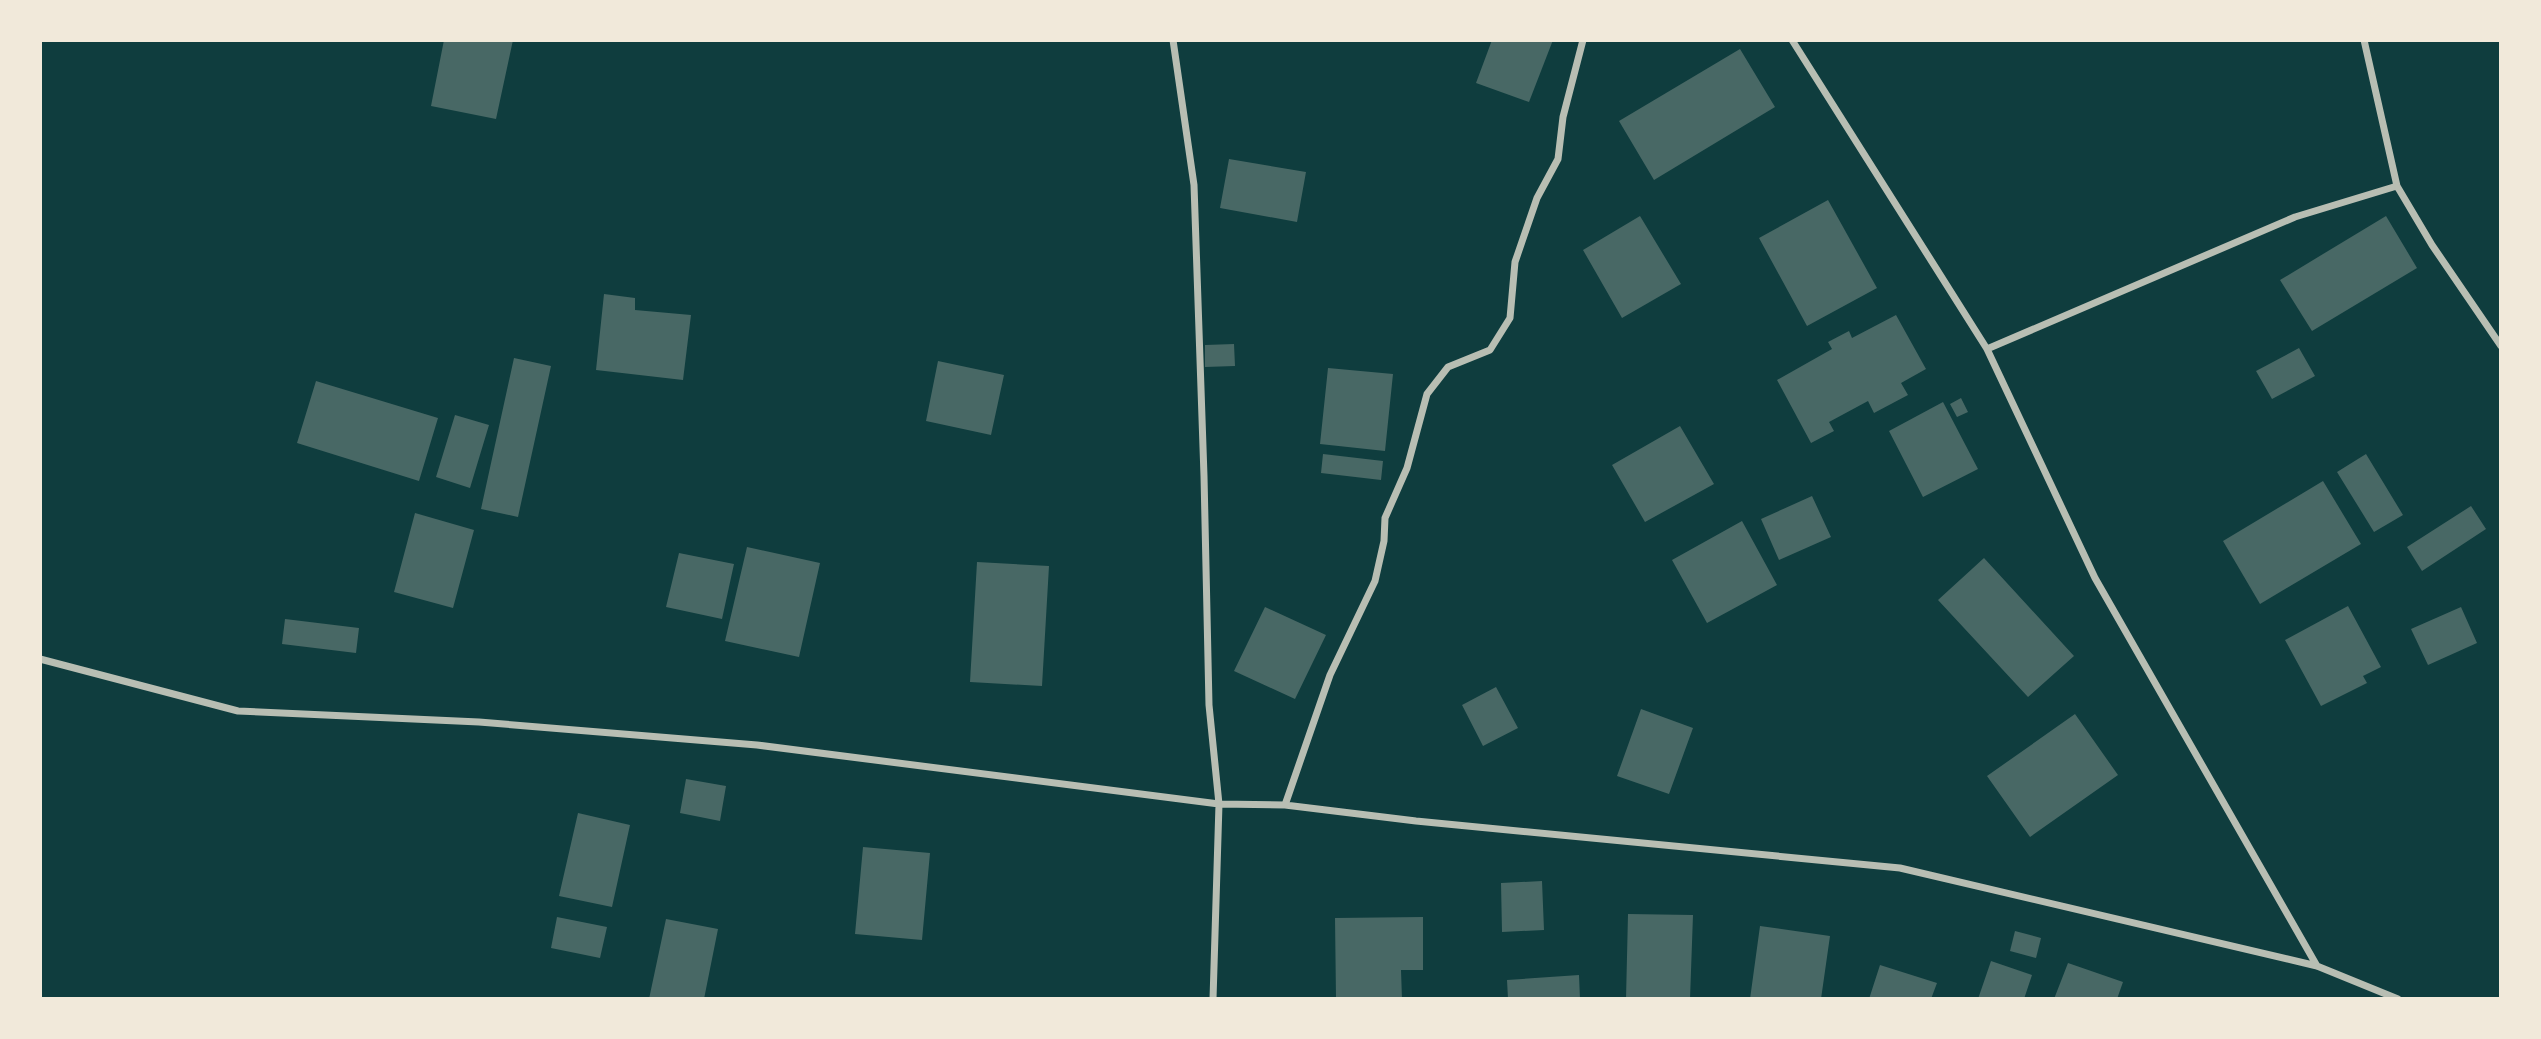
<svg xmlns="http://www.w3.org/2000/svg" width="2541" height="1039" font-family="'Nunito Sans',sans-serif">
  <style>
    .building { fill: #486865 }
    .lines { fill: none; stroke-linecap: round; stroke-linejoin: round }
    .minor { stroke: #b8beb3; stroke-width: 7 }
  </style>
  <rect width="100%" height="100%" fill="#0f3d3e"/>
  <path class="building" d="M444 40H513L496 119 431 106Z
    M1492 40H1553L1529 102 1476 83Z
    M1740 49 1775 107 1654 180 1619 121Z
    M1229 159 1306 172 1297 222 1220 208Z
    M1828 200 1877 288 1807 326 1759 238Z
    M1640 216 1681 284 1622 318 1583 250Z
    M2386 216 2417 268 2312 331 2280 280Z
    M604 294 635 298V310L691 315 683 380 596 370Z
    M1896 315 1926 369 1901 383 1908 395 1874 413 1868 401 1829 422 1834 431 1811 443 1777 380 1832 349 1828 342 1849 331 1852 338Z
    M1234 344 1235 366 1205 367V345Z
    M2299 348 2315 376 2272 399 2256 371Z
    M514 358 551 366 518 517 481 509Z
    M938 361 1004 375 991 435 926 421Z
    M1328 368 1393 374 1385 451 1320 444Z
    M316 381 438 418 419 481 297 443Z
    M1961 398 1968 412 1957 417 1950 404Z
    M1943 402 1978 469 1923 497 1889 431Z
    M455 415 489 425 470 488 436 477Z
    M1680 426 1714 484 1645 522 1612 465Z
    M1323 454 1383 461 1381 480 1321 473Z
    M2366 454 2403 515 2374 532 2337 472Z
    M2323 481 2361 544 2260 604 2223 541Z
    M1812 496 1831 537 1779 560 1761 519Z
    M2471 506 2486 529 2422 571 2407 547Z
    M415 513 474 530 453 608 394 592Z
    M1742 521 1777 585 1707 623 1672 560Z
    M747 547 820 563 799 657 725 641Z
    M679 553 734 564 722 619 666 607Z
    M1984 558 2074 656 2028 697 1938 600Z
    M977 562 1049 566 1042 686 970 682Z
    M2348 606 2381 667 2363 676 2367 683 2321 706 2285 640Z
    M1265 607 1326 635 1295 699 1234 671Z
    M2461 607 2477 643 2428 665 2411 629Z
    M285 619 359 628 356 653 282 644Z
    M1496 687 1518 728 1483 746 1462 705Z
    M1641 709 1693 728 1669 794 1617 776Z
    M2075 714 2118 775 2030 837 1987 776Z
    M686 779 726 786 720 821 680 813Z
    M578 813 630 825 612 907 559 896Z
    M863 847 930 853 922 940 855 934Z
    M1542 881 1544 930 1502 932 1501 883Z
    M1628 914 1693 915 1690 999H1626Z
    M557 917 607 927 600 958 551 948Z
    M1423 917V970H1401L1402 999H1336L1335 918Z
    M666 919 718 929 704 999H649Z
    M1760 926 1830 936 1821 999H1750Z
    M2015 931 2041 938 2036 958 2010 951Z
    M1991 961 2032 975 2024 999H1978Z
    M2068 963 2123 982 2117 999H2054Z
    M1880 965 1937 983 1931 999H1869Z
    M1579 975 1580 999H1508L1507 980Z"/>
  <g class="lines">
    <path class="minor" d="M1173 40 1194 185 1204 476 1209 705 1219 804 1213 999
      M1792 40 1987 349 2095 578 2317 966
      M2364 40 2397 186 2432 245 2501 346
      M1987 349 2295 217 2397 186
      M40 659 238 711 479 722 757 745 1219 804 1285 805 1416 821 1900 868 2317 966 2398 999
      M1285 805 1330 675 1375 581 1384 541 1385 518 1407 468 1427 394 1448 367 1490 350 1510 318 1515 262 1537 198 1558 159 1563 117 1583 40"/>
  </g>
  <rect width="2541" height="1039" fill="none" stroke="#f1e9da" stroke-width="84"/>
</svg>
